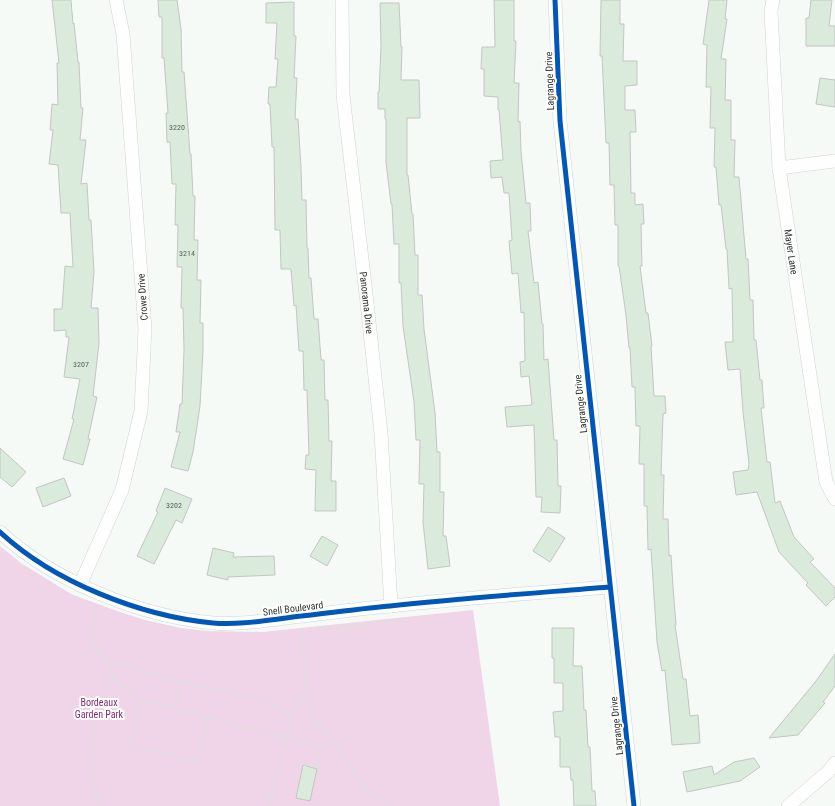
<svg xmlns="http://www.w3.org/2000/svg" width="835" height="806" font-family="'Roboto Condensed',sans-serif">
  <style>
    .green { fill: #f0d5e9 }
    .building { fill: #daeadb; stroke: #c3c6c3 }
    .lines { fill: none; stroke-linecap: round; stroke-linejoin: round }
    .minor-casing { stroke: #d1d4d1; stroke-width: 14 }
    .path { stroke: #dddfdd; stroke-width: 2.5; stroke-dasharray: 3 3; stroke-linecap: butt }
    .minor { stroke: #fefefe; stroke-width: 13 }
    .cycleway-casing { stroke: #fff; stroke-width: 8 }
    .cycleway { stroke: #0057b8; stroke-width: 5 }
    .labels { text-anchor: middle; stroke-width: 4; stroke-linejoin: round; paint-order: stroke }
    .number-label { font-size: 8px; fill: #5b625c }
    .street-label { font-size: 10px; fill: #313431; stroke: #fff }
    .park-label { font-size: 10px; fill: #812b73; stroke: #fff }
  </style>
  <rect width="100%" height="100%" fill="#f6faf6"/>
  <path class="green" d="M0 546 21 563 71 594 120 612 145 620 181 628 207 631 262 632 473 610 500 806H0Z"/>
  <path class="building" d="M52 0H71L73 24 74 23 78 62H79L81 108H83L80 140H86L81 184 87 183 89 220H91L94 272 91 308H98L99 343 93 396 97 397 88 439H90L83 465 63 459 74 419H72L80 379 64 377 69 337H66V330L54 331V309H62L65 266 73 267 70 213H61L58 165 49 164 53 130H50L52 104 58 105 57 63H59Z
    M158 0H177L181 29 182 72H184L190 154H191L193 196H195L194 240H198L197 280H201L200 323H203V350L200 406 193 452 188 471 171 467 180 432H176L180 404H182L184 350 183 308H181L182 267H177L178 225H175L176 184H172L170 142H167L166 113H168L164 58H162V17H159Z
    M494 0H514V41H516L514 83H519L518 122 520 121 521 151 526 203H530L531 231H528L534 283 538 282 542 324H543L544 360 548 359 554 440H557L558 486H561L560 513 541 512 542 497H536L534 425 507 427 505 407 532 405 529 376 521 377 520 362 525 361 524 312 521 313 518 273 512 274 509 241 512 240 509 193H504L502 177 491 178 490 161 503 160 499 110H498V97L484 96V69H481L482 47H495Z
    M601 0H620V24H624L623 61H637V85L625 86V110H635L636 132H630L631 193H635V205L643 204 644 224H641L642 266H640L646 313H648L652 346H651L654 396H665L666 413 663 414 661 475H664L663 519H668L669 556 671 555 673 587 676 625H675L683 679H686L690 716 698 715 700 743 672 745 665 670 662 671 657 642 651 549 648 550 647 506H644V464H639L640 426H636L635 387H632L630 348H629L626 315 619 266H618V225H615L614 185H610L609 143H606L602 56H600Z
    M709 0H727L725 19H727L721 59H726L725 100H731V140H735L734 177H739L746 259H748L750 300H753L754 340H756L760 380H762L764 408H761L767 462H770L775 503 780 501 794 537 814 559 810 562 835 588V597L826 606 806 585 808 583 779 552 757 492 736 495 733 472 748 470 749 464 743 412 740 369 728 370 725 342H733L732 288 729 289 727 249H726L721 205H719L716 167H714L715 128H710L711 87H706L707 45 703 44Z
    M811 0H832L829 26H835V46H806V18H809Z
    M294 2V36H296L294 78H297L295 119H298L301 168 302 200H306L307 248H308L309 278H311L314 319H318L321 360H324L325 400H328L329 441H332L331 481H336V511H315L316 470 305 469 306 455H309L307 390H304L303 351H299L296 305 294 306 291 269H281L280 230H275L274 147H272L270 104H268L269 87H276L278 59H275L277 23H266V3Z
    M380 3H399L401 47H402L401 80H419L420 118H407V175H408L412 214H413L415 255H418V295H422L424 329 435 413 437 452H440V492H444L443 536H446L450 566 428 569 423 522 424 484H419L420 440H416L414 402 403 326 401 283H399V244H394L392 204H391L386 162V119H385V109H378V92H379L381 47Z
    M820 78 835 80V107L816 104Z
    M0 448 26 472 12 487 0 477Z
    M64 478 71 496 43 507 36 488Z
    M165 488 192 499 182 523 176 520 154 564 137 556 158 512 156 511Z
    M548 527 565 538 550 562 533 551Z
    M322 536 338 545 327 566 310 556Z
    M213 548 234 553 233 557 274 556 275 575 228 577V580L207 575Z
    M552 628H574L573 666H582L584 710H586L588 747H590L592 791H595L596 806H574L573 780H571L570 767H560V737H555L553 712 563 711V683H554V658H552Z
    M835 654V686L823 702 825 703 798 735 769 738 816 681Z
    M754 758 760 767 740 781 687 792 683 772 712 766 714 775 734 762Z
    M303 765 317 769 310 801 296 798Z"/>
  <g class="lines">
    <defs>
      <g id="minor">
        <path id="s1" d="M342 0 343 95 366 294 381 433 391 606"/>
        <path d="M555 0 560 121 634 806"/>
        <path id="s2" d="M773 0 771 11 779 168 826 482 835 499"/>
        <path d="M779 168 835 161"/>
        <path d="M0 532C54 582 140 616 213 623 237 625 262 621 286 618 321 614 356 609 390 606 463 598 536 593 609 587"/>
        <path d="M80 585 122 490 141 411 145 329 123 34 116 0"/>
        <path d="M788 806 828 772 835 763"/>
      </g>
    </defs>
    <use href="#minor" class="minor-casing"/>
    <path class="path" d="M96 606C86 632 97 656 115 676 123 686 131 694 142 700L322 747 336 745
      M302 630 306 680 313 713 316 720 336 745 365 787 389 806
      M318 630 407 620
      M99 654 146 673 267 701 292 716
      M142 700 131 745 197 762 208 717
      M175 708 183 681
      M304 764 316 767 321 746
      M100 806C84 757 92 721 115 676
      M269 806 292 716 297 704 308 692"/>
    <use href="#minor" class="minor"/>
    <defs>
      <path id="cycleway" d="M555 0 560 121 634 806
        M0 532C54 582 140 616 213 623 237 625 262 621 286 618 321 614 356 609 390 606 463 598 536 593 609 587"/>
    </defs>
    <use href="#cycleway" class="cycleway-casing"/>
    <use href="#cycleway" class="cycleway"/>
  </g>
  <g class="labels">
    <g class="number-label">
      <text x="177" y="130">3220</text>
      <text x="187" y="256">3214</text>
      <text x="81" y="367">3207</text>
      <text x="174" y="508">3202</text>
    </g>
    <g class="street-label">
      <text transform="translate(549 81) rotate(-92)" y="4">Lagrange Drive</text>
      <text dy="4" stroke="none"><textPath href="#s2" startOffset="253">Mayer Lane</textPath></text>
      <text transform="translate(142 297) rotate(-94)" y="4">Crowe Drive</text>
      <text dy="4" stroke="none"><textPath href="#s1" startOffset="304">Panorama Drive</textPath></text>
      <text transform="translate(580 404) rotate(-96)" y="4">Lagrange Drive</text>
      <text transform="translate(293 608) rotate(-7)" y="4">Snell Boulevard</text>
      <text transform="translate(616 726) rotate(-96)" y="4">Lagrange Drive</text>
    </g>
    <g class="park-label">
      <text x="99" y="706">Bordeaux<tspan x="99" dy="12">Garden Park</tspan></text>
    </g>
  </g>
</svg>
